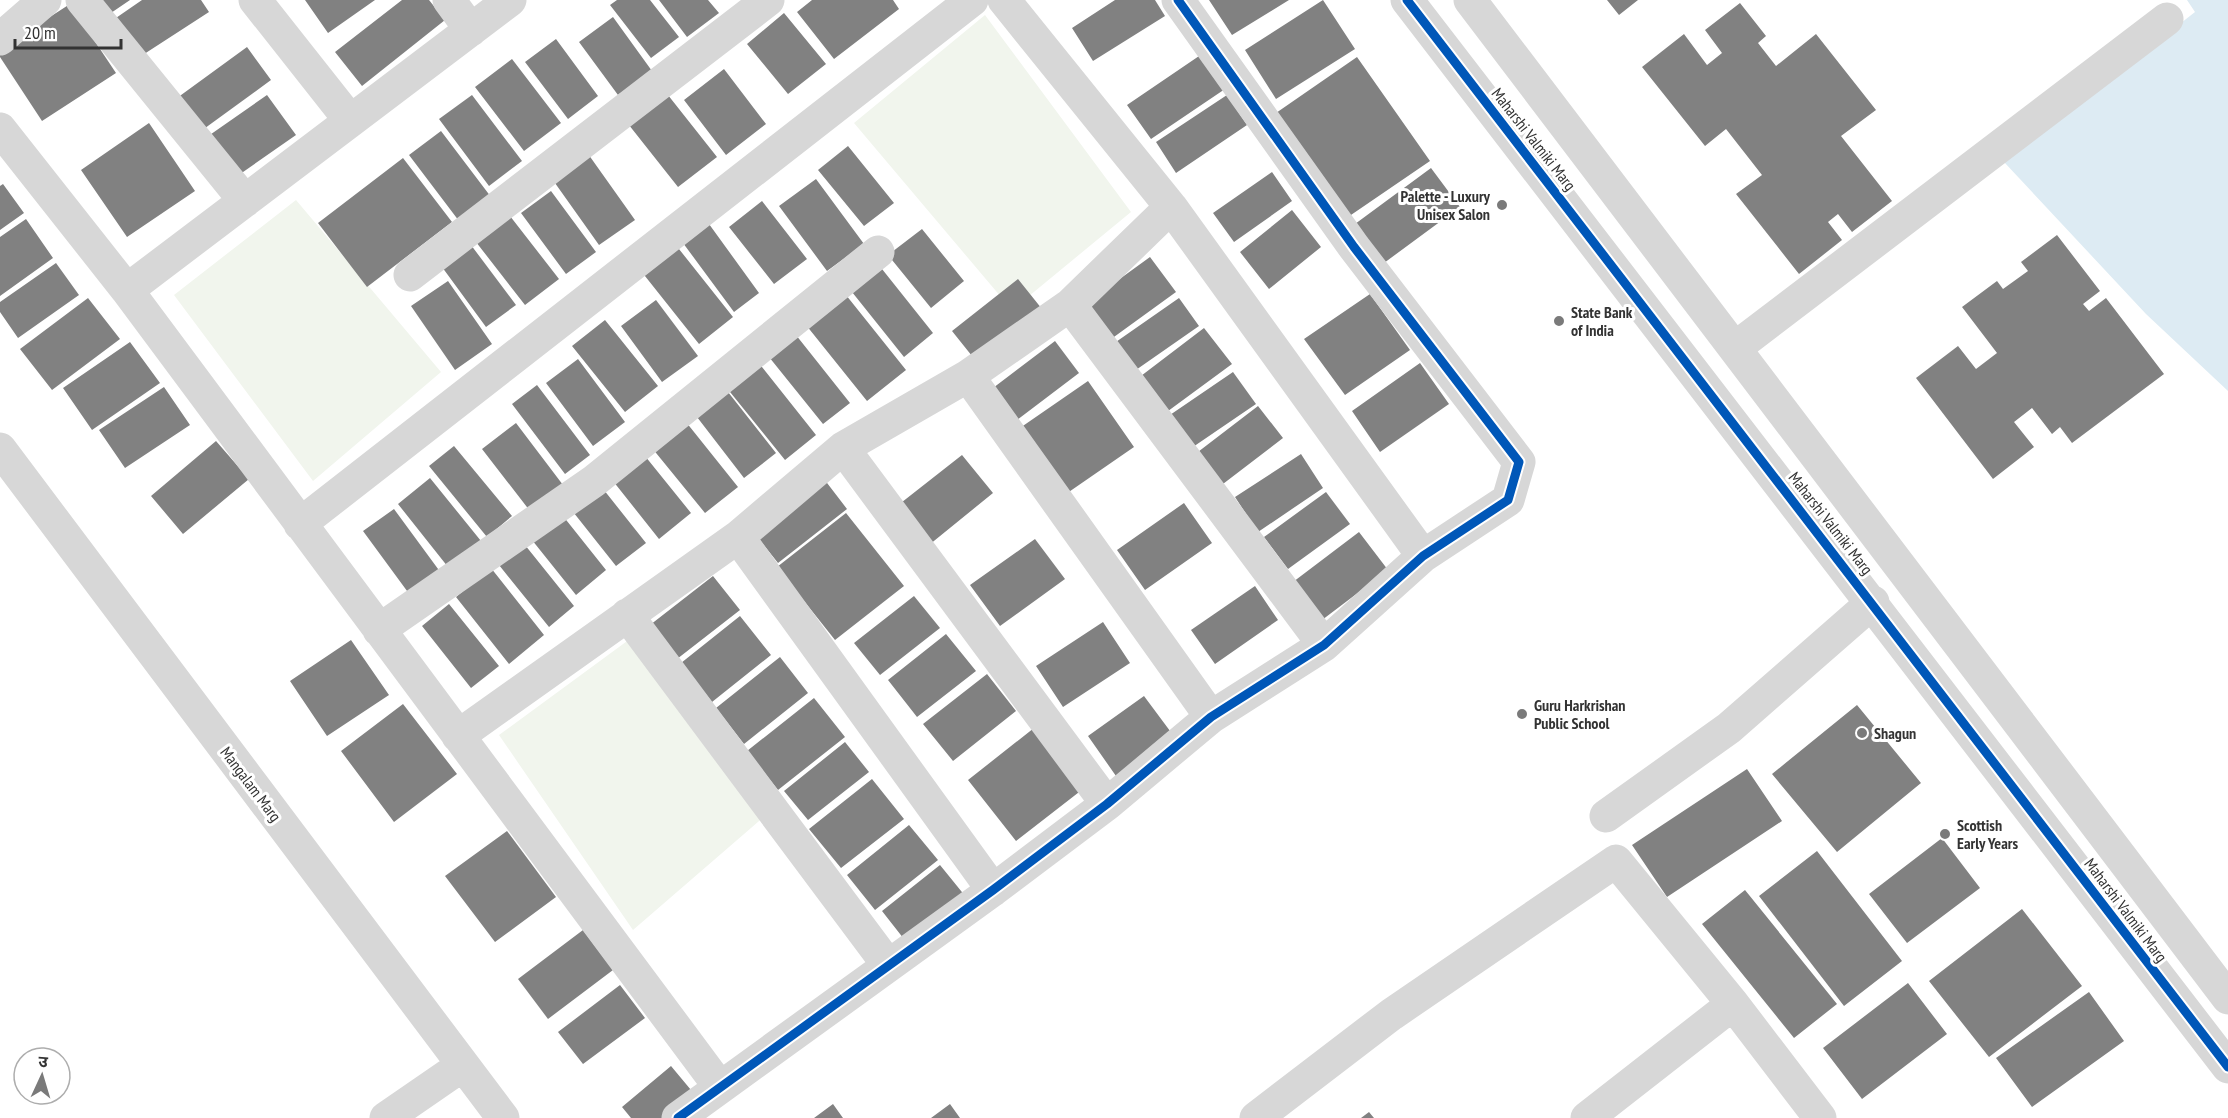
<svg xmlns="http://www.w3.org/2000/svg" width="2228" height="1118" font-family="'PT Sans Narrow','Noto Sans Devanagari',sans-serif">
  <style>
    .green { fill: #f1f5ed }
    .water { fill: #ddebf3 }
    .building { fill: #818181 }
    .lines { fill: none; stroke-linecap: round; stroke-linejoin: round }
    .minor { stroke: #d7d7d7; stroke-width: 33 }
    .cycleway-casing { stroke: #fff; stroke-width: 13 }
    .cycleway { stroke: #0057b8; stroke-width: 9 }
    .poi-dot { fill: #7a7a7a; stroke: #fff; stroke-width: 2 }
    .labels { text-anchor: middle; stroke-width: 6; stroke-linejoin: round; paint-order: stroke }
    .street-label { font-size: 16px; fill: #333; stroke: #fff }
    .poi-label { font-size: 16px; font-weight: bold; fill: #333; stroke: #fff; text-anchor: start }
  </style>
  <rect width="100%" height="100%" fill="#fff"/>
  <path class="green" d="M985 15 1131 212 1012 310 854 123Z
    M296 200 441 372 313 481 174 295Z
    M634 636 774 808 633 930 499 735Z"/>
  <path class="water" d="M2187 0H2228V391L2146 314 2004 162 2195 12Z"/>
  <path class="building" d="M97 0H130L108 15Z
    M142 0H201L209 12 138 58 113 20Z
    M305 0H375L328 33Z
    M402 0H429L445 20 362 86 335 52Z
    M617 0H650L679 37 651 58 610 5Z
    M659 0H708L719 13 687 37Z
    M812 0H893L899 9 834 59 797 12Z
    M1115 0H1155L1165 16 1093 61 1072 28Z
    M1209 0H1289L1232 35Z
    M1323 0 1355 49 1276 99 1245 50Z
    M1607 0H1638L1619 15Z
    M1740 3 1766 36 1758 43 1776 66 1816 34 1876 110 1841 136 1892 201 1852 232 1838 214 1828 222 1842 240 1799 274 1736 194 1762 175 1726 129 1705 146 1642 67 1684 34 1707 65 1722 53 1705 30Z
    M70 4 116 73 42 121 0 57V49Z
    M784 13 826 64 788 94 747 44Z
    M613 17 652 71 618 95 579 42Z
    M556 39 598 96 568 119 525 62Z
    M247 47 271 80 201 131 177 98Z
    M1202 54 1225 89 1151 139 1127 105Z
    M1357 57 1430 161 1348 217 1276 113Z
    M512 59 561 123 524 151 475 87Z
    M724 69 766 124 726 155 684 100Z
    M664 90 717 157 678 187 625 120Z
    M267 95 296 135 233 179 204 139Z
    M472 95 522 161 489 186 439 119Z
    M1227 95 1247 125 1176 173 1156 142Z
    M149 123 195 191 127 237 81 170Z
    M441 131 491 197 459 221 409 155Z
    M848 146 894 203 864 226 818 170Z
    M586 151 635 220 599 245 550 176Z
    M403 158 452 222 367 287 318 223Z
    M1431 168 1460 207 1384 263 1355 224Z
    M1272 172 1292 201 1234 242 1213 213Z
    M816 179 864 244 827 271 779 206Z
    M3 184 24 213 0 230V186Z
    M551 191 596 252 566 274 521 213Z
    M762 201 807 259 774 284 729 227Z
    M1292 210 1321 247 1269 289 1240 252Z
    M510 216 559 279 525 305 476 242Z
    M26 219 53 258 0 296V237Z
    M709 224 759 293 734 312 683 243Z
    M922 229 964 281 931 308 888 255Z
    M2057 235 2100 291 2083 304 2089 311 2106 298 2164 374 2072 443 2060 427 2052 434 2032 408 2014 422 2034 447 1993 479 1916 378 1958 346 1976 369 1997 353 1962 307 1997 281 2003 289 2028 271 2021 262Z
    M675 244 733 317 699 344 641 271Z
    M471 245 516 305 486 327 442 267Z
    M1150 257 1176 292 1107 342 1081 307Z
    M56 263 79 295 18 338 0 312V302Z
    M882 269 933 333 904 357 852 292Z
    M1018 279 1042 309 976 361 952 331Z
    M448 281 492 344 455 370 411 306Z
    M1370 294 1410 350 1345 395 1304 339Z
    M846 295 906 370 867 401 806 325Z
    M88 298 120 339 52 390 20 349Z
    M1179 298 1199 326 1133 372 1113 344Z
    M656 300 698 356 662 382 621 326Z
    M605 320 658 386 625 412 572 346Z
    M1204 328 1232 364 1164 414 1137 379Z
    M792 330 850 403 823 424 765 352Z
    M1055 341 1079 373 1017 420 993 388Z
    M130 342 160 383 92 430 63 388Z
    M578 359 625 422 593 446 546 383Z
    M758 362 816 435 785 460 726 387Z
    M1420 363 1449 404 1380 452 1352 411Z
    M1233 372 1256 404 1190 449 1167 417Z
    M1088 381 1134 447 1063 496 1017 430Z
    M537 385 590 455 565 474 512 404Z
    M164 387 190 425 125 468 99 430Z
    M728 392 776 453 744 478 697 417Z
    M1258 406 1283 438 1219 487 1194 455Z
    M686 422 738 487 705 513 652 448Z
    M516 423 563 485 530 511 482 449Z
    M216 441 249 479 183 534 151 496Z
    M454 446 512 516 487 537 429 466Z
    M1301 454 1323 488 1258 532 1235 497Z
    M962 455 993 493 929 545 897 506Z
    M645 456 691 513 659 539 613 481Z
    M430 478 481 541 448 567 398 504Z
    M824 479 847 509 778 563 755 534Z
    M596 480 646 543 616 566 566 503Z
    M1326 492 1350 524 1288 569 1264 537Z
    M1184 503 1212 543 1145 590 1117 550Z
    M394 509 441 573 410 595 363 531Z
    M846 513 904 586 835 640 777 567Z
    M563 516 606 570 576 595 532 540Z
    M1359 532 1388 570 1322 620 1293 582Z
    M1035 539 1065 579 1000 626 970 585Z
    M525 545 574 606 549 627 499 565Z
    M491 568 544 635 509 664 456 597Z
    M713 576 740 610 677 659 650 625Z
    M1255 586 1278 620 1215 664 1191 630Z
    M914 596 940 628 880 675 854 643Z
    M449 604 499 666 471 688 422 626Z
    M740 616 771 655 712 702 681 663Z
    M1103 622 1130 663 1063 707 1036 666Z
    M946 634 976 671 917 717 888 680Z
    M351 640 389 695 327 736 290 681Z
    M780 657 808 693 744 744 716 708Z
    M987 674 1016 711 953 761 923 724Z
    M1144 696 1173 735 1116 776 1088 736Z
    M814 698 845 737 778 790 747 751Z
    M403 704 457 774 394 822 341 751Z
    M1857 705 1921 783 1837 852 1772 774Z
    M1034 728 1083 789 1016 841 968 780Z
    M845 742 869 772 808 820 784 791Z
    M1747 769 1782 821 1667 897 1632 845Z
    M872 779 904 819 841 868 809 829Z
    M909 825 938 860 875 910 847 875Z
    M507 831 556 897 495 942 445 876Z
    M1942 838 1980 888 1907 943 1869 894Z
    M1817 851 1902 961 1844 1006 1759 896Z
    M940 865 970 902 911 948 882 911Z
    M1745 890 1837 1004 1794 1038 1702 924Z
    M2022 909 2082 986 1989 1057 1929 981Z
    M583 930 613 970 548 1019 518 979Z
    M1908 983 1947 1034 1862 1099 1823 1048Z
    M620 985 645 1018 583 1064 558 1032Z
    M2089 992 2124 1041 2032 1107 1996 1058Z
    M671 1066 696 1096 669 1118H631L622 1107Z
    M833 1104 843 1118H814Z
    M950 1104 960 1118H931Z
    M1369 1112 1374 1118H1361Z"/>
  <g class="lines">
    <path class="minor" d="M82 0 245 201
      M255 0 349 119
      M449 0 471 30
      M1004 0 1171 207 1423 556
      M1407 0 2228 1067
      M1470 0 2228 998
      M0 39 45 0
      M0 129 127 290 719 1086
      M410 275 768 0
      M127 290 510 0
      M1070 305 1324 645
      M1735 348 2167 19
      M968 376 1211 717
      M843 448 1107 804
      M0 449 503 1118
      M300 524 972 0
      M738 537 993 890
      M627 615 888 965
      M379 630 594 481 878 252
      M458 736 738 537 843 448 968 376 1070 305 1171 207
      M1606 816 1729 728 1873 602
      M386 1118 463 1065
      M678 1118 993 890 1107 804 1211 717 1324 645 1423 556 1508 500 1519 462 1354 247 1178 0
      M1256 1118 1392 1014 1616 861 1733 1004 1820 1118
      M1587 1118 1733 1004"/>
    <defs>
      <path id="cycleway" d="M1407 0 2228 1067
        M678 1118 993 890 1107 804 1211 717 1324 645 1423 556 1508 500 1519 462 1354 247 1178 0"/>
    </defs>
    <use href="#cycleway" class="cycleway-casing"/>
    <use href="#cycleway" class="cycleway"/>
  </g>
  <g class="poi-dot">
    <circle cx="1502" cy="205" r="6"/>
    <circle cx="1559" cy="321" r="6"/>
    <circle cx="1522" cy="714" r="6"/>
    <circle cx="1862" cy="733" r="6"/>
    <circle cx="1945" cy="834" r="6"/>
  </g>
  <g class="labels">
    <g class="street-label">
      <text transform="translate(1534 139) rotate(52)" y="6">Maharshi Valmiki Marg</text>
      <text transform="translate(1831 523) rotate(52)" y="6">Maharshi Valmiki Marg</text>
      <text transform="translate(251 784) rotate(53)" y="6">Mangalam Marg</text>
      <text transform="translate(2126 910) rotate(53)" y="6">Maharshi Valmiki Marg</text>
    </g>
    <g class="poi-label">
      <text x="1490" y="202" text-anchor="end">Palette - Luxury<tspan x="1490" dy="18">Unisex Salon</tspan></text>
      <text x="1571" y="318">State Bank<tspan x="1571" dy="18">of India</tspan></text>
      <text x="1534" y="711">Guru Harkrishan<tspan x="1534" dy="18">Public School</tspan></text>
      <text x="1874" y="739">Shagun</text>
      <text x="1957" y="831">Scottish<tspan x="1957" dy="18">Early Years</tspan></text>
    </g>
  </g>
  <g transform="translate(42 1076) rotate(4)"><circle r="28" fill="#ffffff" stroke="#adadad" stroke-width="1.5"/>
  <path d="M0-4.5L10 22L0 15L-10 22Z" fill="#7a7a7a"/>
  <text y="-9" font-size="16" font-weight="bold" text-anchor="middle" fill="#333333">उ</text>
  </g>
  <path d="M15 39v9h106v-9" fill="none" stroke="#333333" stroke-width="3"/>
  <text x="24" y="39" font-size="18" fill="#333333" stroke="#ffffff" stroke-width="4.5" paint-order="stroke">20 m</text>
</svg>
